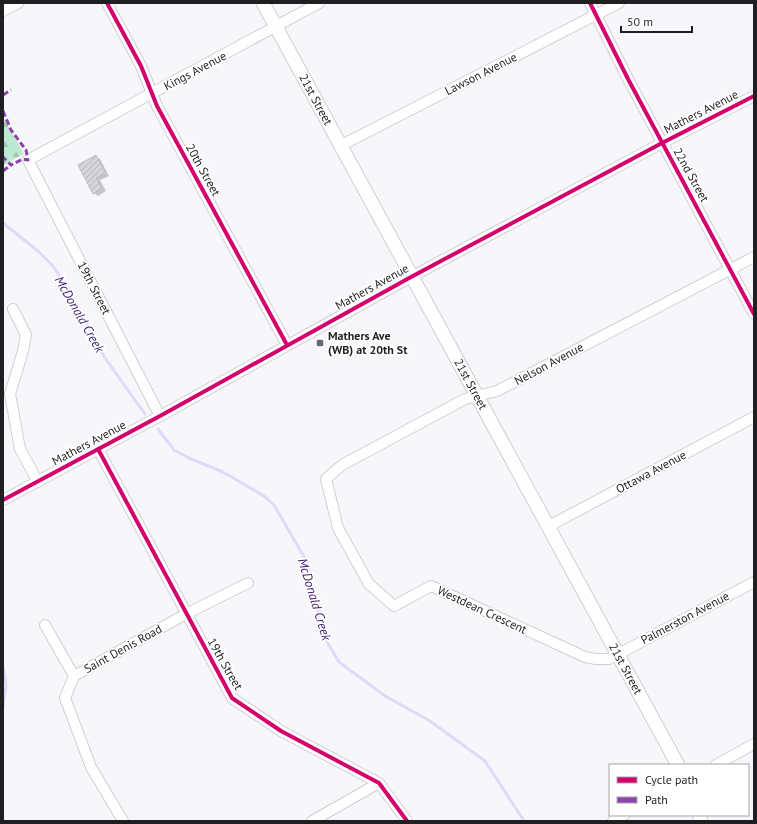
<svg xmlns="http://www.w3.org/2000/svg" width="757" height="824" font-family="'PT Sans',sans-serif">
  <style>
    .forest { fill: url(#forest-firs) }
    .shadow { fill: #0003 }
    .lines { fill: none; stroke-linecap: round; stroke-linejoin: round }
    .stream { stroke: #e1d9f9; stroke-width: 3 }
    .building { fill: url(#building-hatch); stroke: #bfbec1 }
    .minor-casing { stroke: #d0d0d2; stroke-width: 12 }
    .major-casing { stroke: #d0d0d2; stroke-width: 15 }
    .minor { stroke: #fefefe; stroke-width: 10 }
    .major { stroke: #fefefe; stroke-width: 13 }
    .quiet { stroke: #8e44ad; stroke-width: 3; stroke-dasharray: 6 3; stroke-linecap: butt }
    .cycleway-casing { stroke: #fff; stroke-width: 6 }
    .cycleway { stroke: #d6006c; stroke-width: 4 }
    .poi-dot { fill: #6b6a6d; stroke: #fff; stroke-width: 1.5 }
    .labels { text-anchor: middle; stroke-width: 3.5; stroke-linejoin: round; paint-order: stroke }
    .street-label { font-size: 12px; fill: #1f1f21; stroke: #fff }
    .poi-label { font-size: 12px; font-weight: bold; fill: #1f1f21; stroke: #fff; text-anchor: start }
    .water-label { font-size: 13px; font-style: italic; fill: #422372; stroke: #fff }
  </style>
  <defs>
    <pattern id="forest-firs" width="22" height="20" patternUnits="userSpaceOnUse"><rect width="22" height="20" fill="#bde8d1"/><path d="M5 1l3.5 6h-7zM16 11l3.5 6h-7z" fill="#a2c7b3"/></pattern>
    <pattern id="building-hatch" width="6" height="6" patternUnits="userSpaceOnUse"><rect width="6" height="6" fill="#d5d5d8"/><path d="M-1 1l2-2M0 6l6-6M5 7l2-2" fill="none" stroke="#b6b6b9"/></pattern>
  </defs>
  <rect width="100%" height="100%" fill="#f7f6fa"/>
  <path class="forest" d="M3 117 24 154 3 165Z"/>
  <path class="shadow" d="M96 157 100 159 109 176 100 180 106 191 98 196 94 193Z"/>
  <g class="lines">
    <path class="stream" d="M3 223 38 251 52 265 66 285 105 358 145 414
      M158 429 174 450 189 458 223 472 264 496 274 505 307 562 323 635 339 662 385 696 430 721 485 761 524 821
      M3 666 6 685 3 707
      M3 801V802"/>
  </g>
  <path class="building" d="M96 155 106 174 96 178 102 189 93 194 78 165Z"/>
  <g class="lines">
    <defs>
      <path id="minor" d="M107 3 141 66 157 106 287 345
        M590 3 628 79 754 314
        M3 11 18 3
        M342 145 619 3
        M754 257 497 391 465 399 342 465 326 479 338 528 369 584 394 606 431 586 585 657 596 659H609L754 582
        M13 309 26 335 23 351 10 394 20 449 38 482
        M160 416 28 160 319 3
        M98 449 232 698 281 731 379 783 407 821
        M3 500 160 416 411 277 662 143 754 96
        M549 526 754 417
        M45 625 74 676
        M716 765 754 744
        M123 821 91 767 65 698 74 676 186 614 248 583
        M312 821 379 783
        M613 821 624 815"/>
      <g id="major">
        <path id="s1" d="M263 3 678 765"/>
        <path d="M699 815 701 821"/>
      </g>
    </defs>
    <use href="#minor" class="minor-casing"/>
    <use href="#major" class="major-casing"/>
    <use href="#minor" class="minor"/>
    <use href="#major" class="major"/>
    <path class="quiet" d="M3 95 11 90
      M3 111 11 130 26 150 28 160 23 159 11 165 3 157
      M3 171 11 165"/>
    <defs>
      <path id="cycleway" d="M107 3 141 66 157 106 287 345
        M590 3 628 79 754 314
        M98 449 232 698 281 731 379 783 407 821
        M3 500 160 416 411 277 662 143 754 96"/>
    </defs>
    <use href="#cycleway" class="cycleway-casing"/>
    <use href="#cycleway" class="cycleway"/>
  </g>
  <rect class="poi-dot" x="316" y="339" width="8" height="8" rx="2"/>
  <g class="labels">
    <g class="street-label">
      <text transform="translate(195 71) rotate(-28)" y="4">Kings Avenue</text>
      <text transform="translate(481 74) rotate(-27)" y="4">Lawson Avenue</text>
      <text dy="4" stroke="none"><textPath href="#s1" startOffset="110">21st Street</textPath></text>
      <text transform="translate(701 112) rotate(-27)" y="4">Mathers Avenue</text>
      <text transform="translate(203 170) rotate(61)" y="4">20th Street</text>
      <text transform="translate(691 175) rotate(61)" y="4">22nd Street</text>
      <text transform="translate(372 287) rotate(-29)" y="4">Mathers Avenue</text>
      <text transform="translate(94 288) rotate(63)" y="4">19th Street</text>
      <text transform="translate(549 364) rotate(-28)" y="4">Nelson Avenue</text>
      <text dy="4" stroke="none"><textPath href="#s1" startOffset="434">21st Street</textPath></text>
      <text transform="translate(89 443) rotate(-28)" y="4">Mathers Avenue</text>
      <text transform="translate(651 472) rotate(-28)" y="4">Ottawa Avenue</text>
      <text transform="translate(482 610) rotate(25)" y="4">Westdean Crescent</text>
      <text transform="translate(685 618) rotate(-28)" y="4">Palmerston Avenue</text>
      <text transform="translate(123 649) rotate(-29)" y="4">Saint Denis Road</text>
      <text transform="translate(225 664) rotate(60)" y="4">19th Street</text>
      <text dy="4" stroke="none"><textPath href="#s1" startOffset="758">21st Street</textPath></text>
    </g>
    <g class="poi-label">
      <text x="328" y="340">Mathers Ave<tspan x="328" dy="14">(WB) at 20th St</tspan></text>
    </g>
    <g class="water-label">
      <text transform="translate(80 314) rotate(60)" y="5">McDonald Creek</text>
      <text transform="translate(315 599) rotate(73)" y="5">McDonald Creek</text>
    </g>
  </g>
  <rect width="757" height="824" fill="none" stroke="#1f1f21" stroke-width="8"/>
  <rect x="609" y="764" width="140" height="52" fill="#ffffff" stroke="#a5a5a6"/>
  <rect x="617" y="777" width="20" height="6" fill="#d6006c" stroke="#a5a5a6"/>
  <text x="645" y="784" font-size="12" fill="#1f1f21">Cycle path</text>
  <rect x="617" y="797" width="20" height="6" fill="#8e44ad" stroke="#a5a5a6"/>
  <text x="645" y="804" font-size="12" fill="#1f1f21">Path</text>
  <path d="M621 26v6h71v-6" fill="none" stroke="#1f1f21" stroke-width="2"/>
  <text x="627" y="26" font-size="12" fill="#1f1f21" stroke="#ffffff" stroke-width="3" paint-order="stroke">50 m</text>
</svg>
